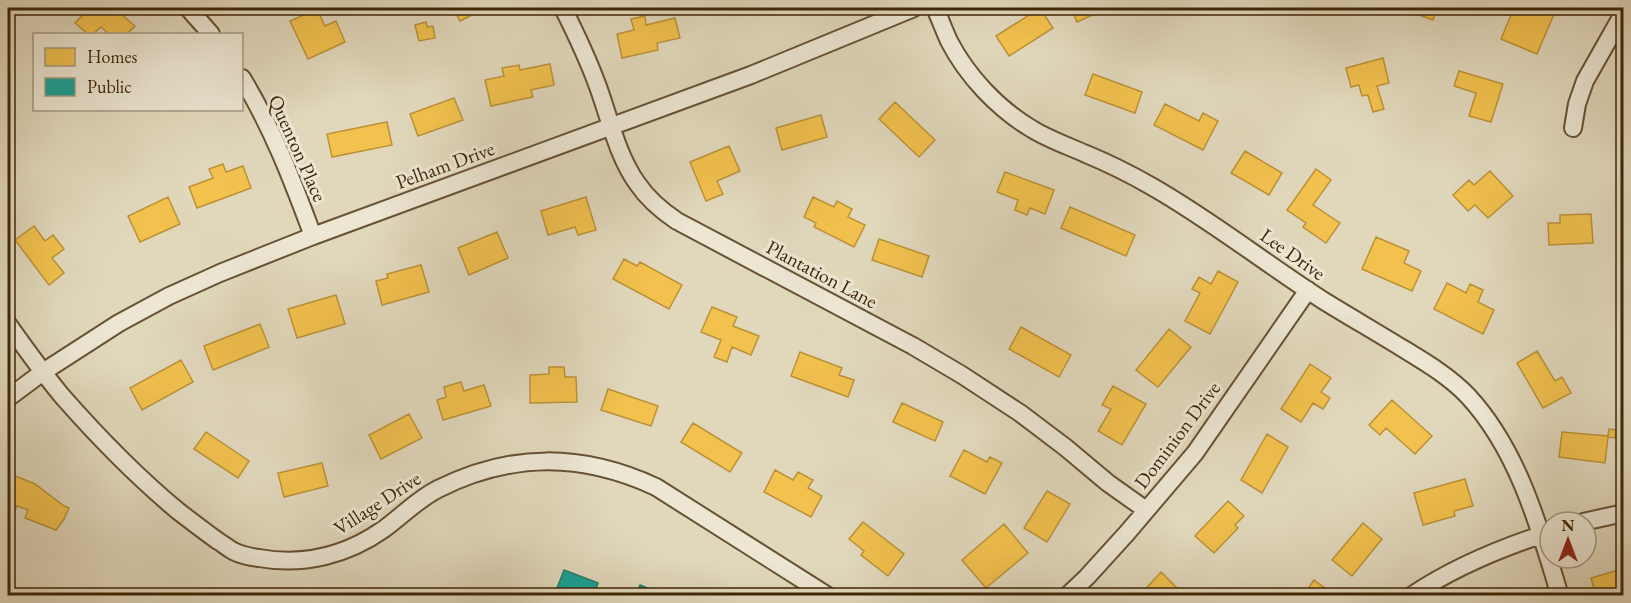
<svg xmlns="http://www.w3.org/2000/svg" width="1631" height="603" font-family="'EB Garamond',serif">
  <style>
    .homes { fill: #f2c14e; stroke: #bc9238; stroke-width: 1.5 }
    .public { fill: #17a398; stroke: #237e6c; stroke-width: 1.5 }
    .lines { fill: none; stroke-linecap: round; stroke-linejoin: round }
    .street-casing { stroke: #675234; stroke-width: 20 }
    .street { stroke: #ece6d3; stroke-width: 16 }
    .labels { text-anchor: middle; stroke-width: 6; stroke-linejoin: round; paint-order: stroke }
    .street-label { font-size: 20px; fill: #3e2606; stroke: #ece6d3 }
  </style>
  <rect width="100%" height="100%" fill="#e1d8bc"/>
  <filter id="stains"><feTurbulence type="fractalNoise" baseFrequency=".00333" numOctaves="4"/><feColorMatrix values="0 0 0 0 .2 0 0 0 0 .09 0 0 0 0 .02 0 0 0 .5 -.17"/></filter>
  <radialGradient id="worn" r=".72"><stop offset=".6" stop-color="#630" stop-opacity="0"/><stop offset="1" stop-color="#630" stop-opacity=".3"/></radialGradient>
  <path class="homes" d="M89 8H114L135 26 127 34H109L101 27 93 34H88L75 23Z
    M453 8H486L460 21Z
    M1040 8 1053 28 1009 56 996 36Z
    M1071 8H1092L1095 14 1077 22Z
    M1413 8H1437L1433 20 1411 12Z
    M1514 8H1545L1555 12 1537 54 1501 39Z
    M317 9 325 26 336 21 345 42 308 59 290 21Z
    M645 16 646 25 675 18 680 38 657 43 658 50 622 58 617 34 634 30 631 19Z
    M426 22 427 27 433 26 435 38 419 41 415 25Z
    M1383 58 1389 83 1377 86 1384 109 1373 112 1368 95 1362 96 1359 85 1351 87 1346 68Z
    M550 64 554 85 531 90 533 97 491 106 485 80 504 76 502 68 519 65 520 70Z
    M1459 71 1503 84 1491 122 1469 116 1476 93 1454 86Z
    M1093 74 1142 92 1135 113 1085 95Z
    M454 98 463 120 418 136 410 114Z
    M895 102 935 140 919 157 879 119Z
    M1165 104 1199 121 1203 113 1218 121 1203 150 1154 125Z
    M821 115 827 137 782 150 776 128Z
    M387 122 392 145 332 157 327 134Z
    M729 146 740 171 717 181 723 194 706 201 690 162Z
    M1245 151 1282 173 1269 195 1231 173Z
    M223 164 226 172 243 166 251 188 197 208 189 187 213 178 209 169Z
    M1316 169 1331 180 1313 205 1340 223 1326 243 1303 227 1306 223 1287 210Z
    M1490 171 1513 196 1488 218 1475 205 1468 211 1453 195 1469 180 1474 185Z
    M1005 172 1054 190 1045 214 1030 208 1027 215 1015 210 1018 200 997 192Z
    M168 197 180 224 140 242 128 216Z
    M586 197 596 230 578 235 575 227 548 235 541 211Z
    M813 197 834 207 837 201 852 209 848 217 865 225 854 247 814 227 816 223 804 217Z
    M1070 207 1135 235 1126 256 1061 228Z
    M1591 214 1593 243 1549 245 1548 223H1560V215Z
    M34 226 45 241 53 235 64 249 52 258 64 273 49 285 15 240Z
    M497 232 508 258 469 275 458 248Z
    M1376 237 1409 251 1404 263 1421 271 1412 291 1362 269Z
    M879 239 929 256 922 277 872 260Z
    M624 259 637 266 640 262 682 285 669 309 613 279Z
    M421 265 429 292 382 305 376 281 388 278 387 274Z
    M1218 271 1238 282 1210 334 1185 321 1200 293 1192 289 1199 277 1211 284Z
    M1447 283 1466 293 1470 284 1483 290 1478 302 1494 310 1483 334 1434 309Z
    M336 295 345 324 297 338 288 309Z
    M712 307 737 317 733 326 759 336 751 355 732 347 727 362 714 357 721 340 701 332Z
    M260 324 269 347 213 370 204 346Z
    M1021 327 1071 355 1059 377 1009 349Z
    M1169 329 1191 347 1158 387 1136 370Z
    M1537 351 1555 381 1562 377 1571 393 1543 408 1517 363Z
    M800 352 842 368 839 375 854 380 848 397 791 376Z
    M181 360 193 382 142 410 130 388Z
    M1310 364 1331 378 1321 392 1330 398 1323 409 1313 403 1301 422 1281 409Z
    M549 367H564L565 377H576L577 402 530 403V375L549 374Z
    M461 382 464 391 484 385 491 406 443 420 437 400 446 397 444 387Z
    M1113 386 1146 404 1122 445 1098 431 1111 409 1102 405Z
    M608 389 658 406 651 426 601 410Z
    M1392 400 1432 436 1415 454 1386 428 1380 435 1369 425Z
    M902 403 943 422 935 441 893 422Z
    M409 414 422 438 381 459 369 435Z
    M693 423 742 453 730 472 681 442Z
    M1609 429 1616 430 1615 438 1608 437 1605 463 1559 457 1562 432 1608 436Z
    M206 432 249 461 238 478 194 449Z
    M1267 434 1288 447 1262 493 1241 480Z
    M964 450 987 462 990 457 1002 463 985 494 950 476Z
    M322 463 328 486 284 497 278 473Z
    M775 470 793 480 798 472 813 480 808 488 822 496 811 517 764 492Z
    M8 473 35 484 64 506 69 508 64 519 56 530 25 518 28 510 17 506 8 527V522L14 507 8 504Z
    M1465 479 1473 506 1454 511 1455 516 1423 525 1414 493Z
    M1047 491 1070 504 1047 542 1024 528Z
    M1228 501 1244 516 1235 525 1238 528 1214 553 1195 536Z
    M863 522 904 554 888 576 861 555 864 551 849 539Z
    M1363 523 1382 539 1352 576 1332 560Z
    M1004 524 1028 553 986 588 962 560Z
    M1618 570V572L1624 570V594L1617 596H1596L1591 578Z
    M1161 572 1179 590 1174 596H1139Z
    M1314 580 1333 594V596H1303Z"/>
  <path class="public" d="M564 570 598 583 596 589 613 596H554Z
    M640 585 667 596H636Z"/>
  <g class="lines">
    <defs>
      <path id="street" d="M188 8 211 34
        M563 8C575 32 587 57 597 84 609 116 617 155 637 183 647 198 662 211 677 221L913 346 962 375 1020 413 1065 447 1108 483 1146 510
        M935 8C940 19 944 30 949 41 967 76 998 109 1032 129 1048 139 1068 146 1086 154 1108 163 1130 174 1151 186 1211 220 1266 264 1324 301 1350 317 1376 332 1402 348 1425 362 1449 376 1468 396 1518 450 1539 526 1560 596
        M242 78C272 127 293 182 313 236
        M1573 128 1577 104 1585 81 1624 12
        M8 324C25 348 43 373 62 396 98 437 136 476 178 511 191 521 204 531 218 541 223 544 228 548 233 551 241 555 251 557 259 558 304 566 347 555 384 529 402 516 418 499 438 489 512 452 582 453 656 487L828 596
        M8 398 43 372 119 323 169 296 220 273 313 236 751 75 914 8
        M1583 522 1624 513
        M1067 596 1087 577 1127 533 1195 453 1308 290
        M1411 596C1454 567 1500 548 1550 532"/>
    </defs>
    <use href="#street" class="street-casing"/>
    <use href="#street" class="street"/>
  </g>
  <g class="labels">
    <g class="street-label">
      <text transform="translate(298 148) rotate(66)" y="7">Quenton Place</text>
      <text transform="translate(445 165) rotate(-20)" y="7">Pelham Drive</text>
      <text transform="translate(1293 254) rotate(35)" y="7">Lee Drive</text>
      <text transform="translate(822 274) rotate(28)" y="7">Plantation Lane</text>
      <text transform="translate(1177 435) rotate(-53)" y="7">Dominion Drive</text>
      <text transform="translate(377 503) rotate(-33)" y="7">Village Drive</text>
    </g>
  </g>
  <rect width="1631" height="603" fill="none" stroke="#e1d8bc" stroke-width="30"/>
  <rect x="9" y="9" width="1613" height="585" fill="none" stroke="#3e2606" stroke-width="3"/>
  <rect x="15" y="15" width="1601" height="573" fill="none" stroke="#3e2606" stroke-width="1.5"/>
  <rect x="33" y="33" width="210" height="78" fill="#ece6d3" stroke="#a69981" stroke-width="1.5"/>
  <rect x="45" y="48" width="30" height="18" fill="#f2c14e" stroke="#a69981" stroke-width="1.5"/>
  <text x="87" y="63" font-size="18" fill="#3e2606">Homes</text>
  <rect x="45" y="78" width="30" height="18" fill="#17a398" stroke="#a69981" stroke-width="1.5"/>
  <text x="87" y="93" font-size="18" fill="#3e2606">Public</text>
  <g transform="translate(1568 540)"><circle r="28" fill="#ece6d3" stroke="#a69981" stroke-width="1.5"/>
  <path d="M0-4.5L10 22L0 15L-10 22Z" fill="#8f2418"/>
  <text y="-9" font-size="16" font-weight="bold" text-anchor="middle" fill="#3e2606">N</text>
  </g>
  <rect width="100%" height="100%" filter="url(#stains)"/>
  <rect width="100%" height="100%" fill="url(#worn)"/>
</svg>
